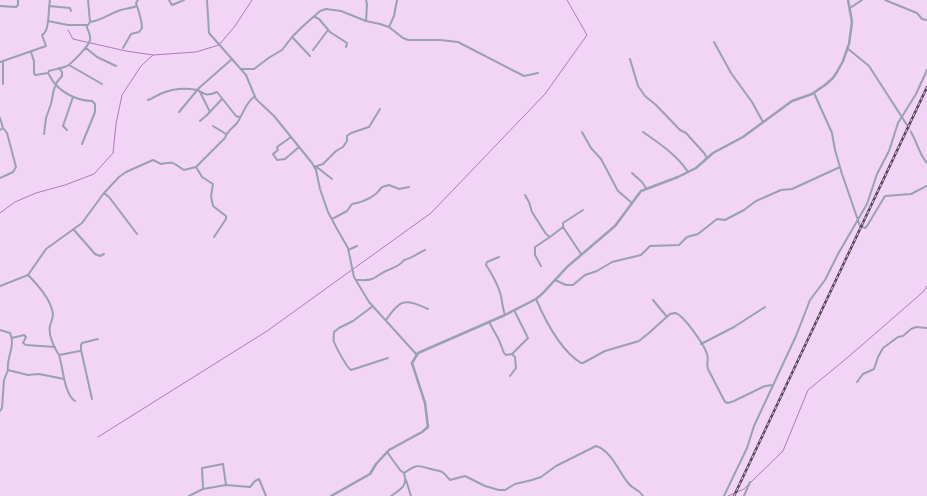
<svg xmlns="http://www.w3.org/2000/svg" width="927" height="496" font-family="Barlow,sans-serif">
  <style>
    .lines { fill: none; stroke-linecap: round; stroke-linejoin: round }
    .stream { stroke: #af7ab8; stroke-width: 1 }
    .minor-tunnel { stroke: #c9afcd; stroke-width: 2; stroke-dasharray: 2 1; stroke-linecap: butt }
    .minor { stroke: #98a1b0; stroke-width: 2 }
    .tertiary { stroke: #98a1b0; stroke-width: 2.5 }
    .rail-casing { stroke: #534555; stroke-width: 2.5 }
    .rail { stroke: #f1d4f6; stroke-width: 1; stroke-dasharray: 3; stroke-linecap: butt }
  </style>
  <rect width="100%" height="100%" fill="#f1d4f6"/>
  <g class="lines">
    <path class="stream" d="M68 30 73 39 126 51 153 55
      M0 213 15 202 36 193 65 185 94 174 113 153 116 124 122 95 141 66 153 55 196 52 219 45 235 26 252 0
      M98 437 267 331 431 213 545 94 587 35 567 0
      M750 483 783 451 808 390 847 358 923 292 927 286
      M728 496 744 489 748 485"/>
    <path class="minor-tunnel" d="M907 125 911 132"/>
    <path class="minor" d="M169 0 172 5 184 0
      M207 0 209 33 246 75 256 99 274 116 287 132 312 163 316 170 320 189 328 212 337 229 348 248 354 277 369 302 417 355
      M366 0 367 4 366 21
      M885 0 917 13 922 19 927 20
      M0 6 16 7 18 5V0
      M49 6 70 8 71 11
      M850 8 862 0
      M315 17 319 19 330 32 347 43 346 47
      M48 21 68 25H88L90 22 88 0
      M90 22C102 20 107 15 118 11 124 8 130 9 137 6
      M389 27 394 16 397 0
      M292 37 310 56
      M714 42 731 73 752 102 763 122
      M86 48 97 57 116 66
      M123 48 131 34 139 32 142 28C142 20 139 12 136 3L138 0
      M847 48 869 66 907 125
      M313 50 328 30
      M31 52 34 61V73L35 75 48 73C51 77 52 81 55 84 64 94 79 101 92 101L95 104V112L82 144
      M630 59 638 86 645 96 656 105 680 130 686 133 704 153 707 158
      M0 62 46 46 42 35C50 31 48 10 50 0
      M69 65 102 84
      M242 69H254L270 57 282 50 292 37 302 27 320 11 326 9 341 11 366 21 380 24 389 27 403 38 408 40H440L458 42 524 76 538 73
      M48 73 49 71C54 69 61 69 67 66 72 63 89 46 90 40 91 36 88 30 86 25
      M3 84V62
      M200 92 210 112
      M814 93 832 133 835 150 842 174 860 226 865 228 867 226 885 196 911 194 927 186
      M148 100C152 99 156 96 160 94 169 90 181 88 191 89 204 89 201 99 217 92L236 116 239 117
      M179 112 199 88 232 59
      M0 118 3 128 0 130
      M200 121 207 115 222 99
      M213 126 226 134
      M67 130 63 126 73 97
      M582 132 591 148 601 159 618 191 632 203
      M643 132C659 143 677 155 688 172
      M911 132C917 142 919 154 927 163
      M44 134 46 118 51 104 54 89 57 82 62 76V72L59 68
      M291 137 277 147 278 150 273 154 277 160 285 159 299 147
      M196 167 202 177 213 184 211 196 213 206 226 216V219L214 237
      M314 167 323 164 336 151 343 147 347 141V136L351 133 369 127 380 109
      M316 167 318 168 332 179
      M632 173 642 182 646 188
      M0 178 13 172 16 167 7 133 3 128
      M104 193 109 197 137 234
      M525 195 529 202 532 212 546 234 550 237 563 227 581 254
      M332 219 347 211 352 204C364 202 375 197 382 187L389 185 399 189 409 187
      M563 227V223L583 210
      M74 230 95 254 100 256 104 254
      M348 250 357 246
      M499 257 487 262 486 265C491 272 499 287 501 296 502 302 503 309 505 315
      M541 266 535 255V247L550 237
      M28 275C38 285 51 299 53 314 53 318 51 322 50 326 48 334 54 348 59 355L80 351 81 350V345L82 343 98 339
      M356 280C361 280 367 281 372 279 377 277 381 273 386 271 392 268 399 267 404 260 411 259 418 253 425 250
      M555 280 566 285H573L585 275 597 271 612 262 641 255 650 246 679 245 687 237 698 234 717 219 725 220 744 210 756 201 781 190 792 189 840 167
      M0 286 28 275 46 249 82 223 104 193 119 177 126 172 153 160 161 164C176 161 172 163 184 170L196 167 225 138C227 131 232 129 237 123 243 115 245 103 254 97
      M536 299C545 320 560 350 581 363H583L605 351 639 341 650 332 670 314 675 313C683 314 705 346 707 354 709 359 706 364 708 369L725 402 728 403 734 401 765 386 773 385
      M653 300 667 317
      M373 306 353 321 339 328 334 332C334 335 333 339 334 342 336 347 347 368 351 370L388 358
      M386 320C401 298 405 299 428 309
      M489 322 499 340 504 353 506 355 512 354 528 338 514 310
      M0 330 10 333C16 346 6 358 8 370L28 375 39 374 64 379
      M12 338 24 335 26 337 23 343 26 345 55 347
      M701 344 734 327 765 307
      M81 350 92 399
      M59 355C63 367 64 394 75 401
      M510 376 516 368 515 357 512 354
      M857 382 863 374 874 369 878 357 883 348 898 337 903 336 911 329 916 327 927 328
      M0 411 2 408 4 380 8 370
      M387 452 400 470 404 473C417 464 417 465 431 469 445 473 440 469 450 480L465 476 485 486 499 490H505L515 484 532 480 541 477 556 466 596 446C611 450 620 474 629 484 634 490 638 488 643 496
      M406 480 411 496
      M226 485 250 487 255 481 259 479 266 496
      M189 496 203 489 226 485 223 464 202 468 203 489
      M391 496C401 489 408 486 404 473
      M724 496 747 448 754 426 796 336 810 300 825 280 838 254 867 204 877 174 889 151 898 123 916 94 927 70
      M744 496 750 482"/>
    <path class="tertiary" d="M331 496 370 474 376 464 389 450 422 432 428 427 425 403 412 363 418 353 505 315 536 299 542 294 567 267 615 226 641 191 678 177 696 168 713 153 743 137 792 101 812 94 825 85 833 78 837 72 843 61 849 44 852 22 848 0"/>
    <defs>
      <path id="rail" d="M734 496 927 87"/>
    </defs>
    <use href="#rail" class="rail-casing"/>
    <use href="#rail" class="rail"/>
  </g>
</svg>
